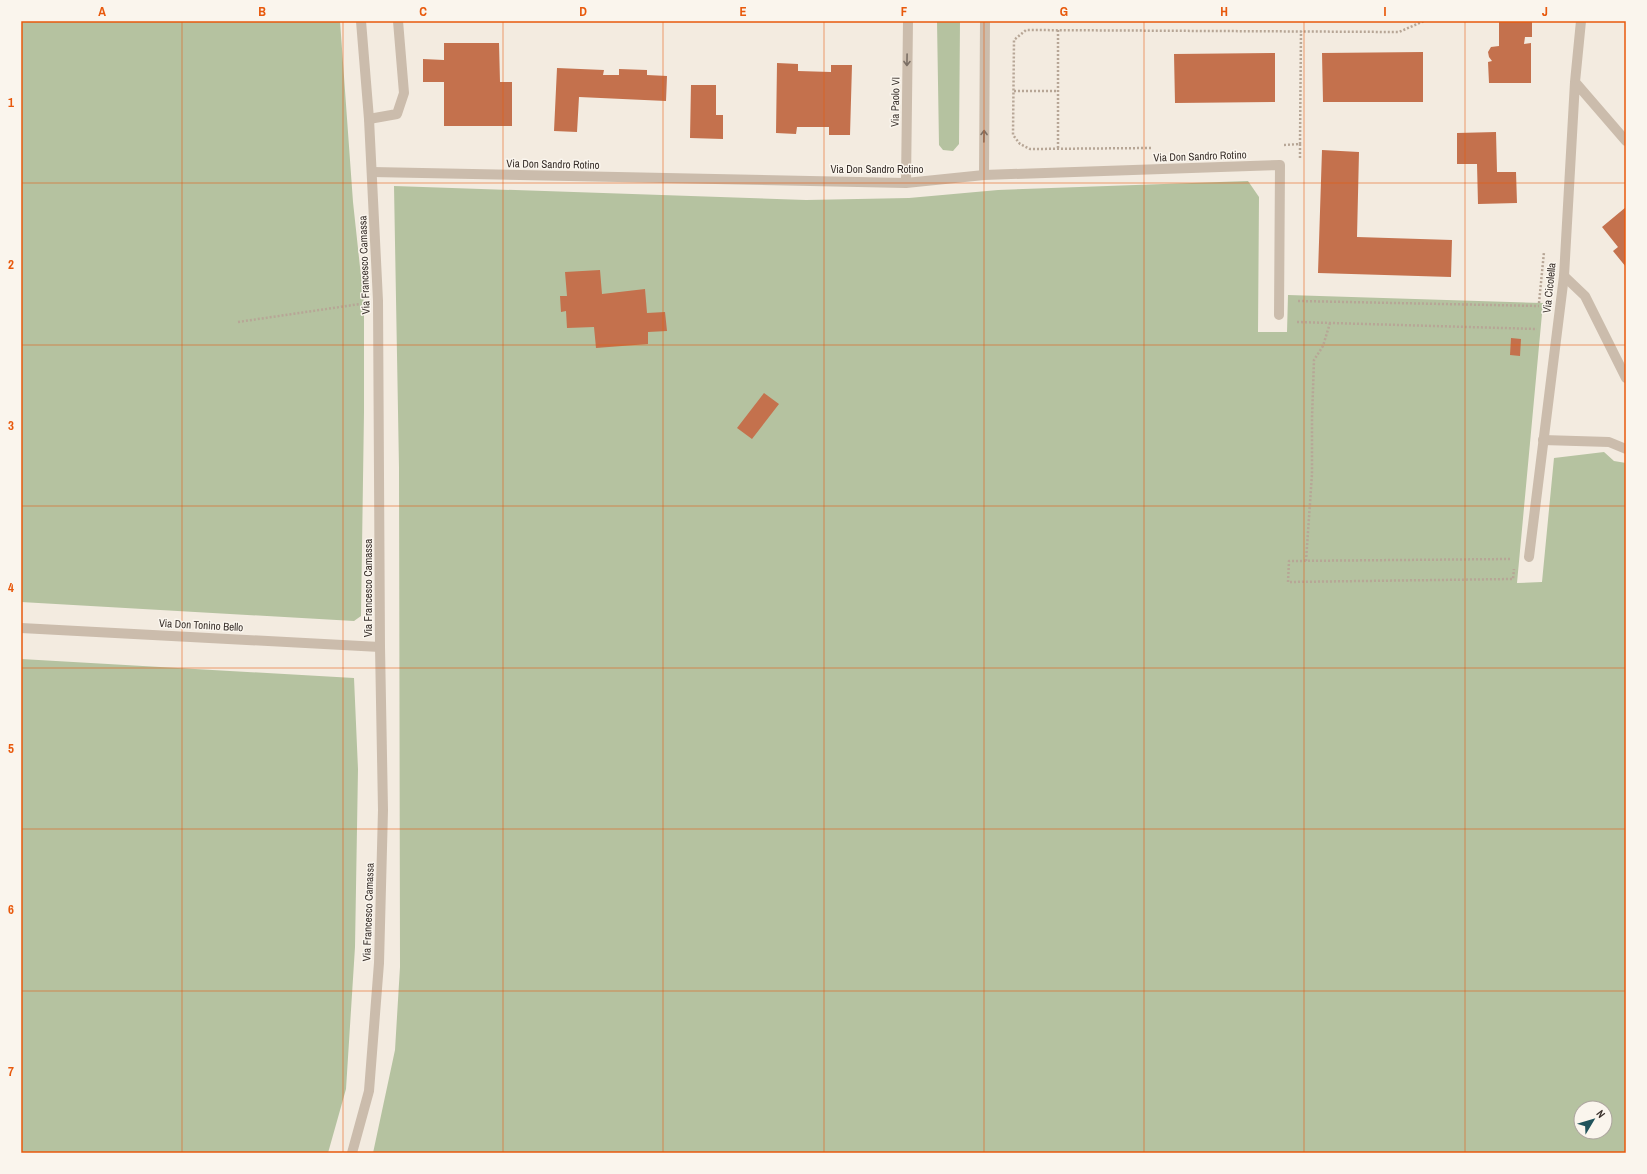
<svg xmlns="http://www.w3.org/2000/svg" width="1647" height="1174" font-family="'Archivo Narrow',sans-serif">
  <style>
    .green { fill: #b5c2a0; fill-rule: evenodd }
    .building { fill: #c4714d }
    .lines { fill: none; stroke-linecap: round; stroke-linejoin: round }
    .path { stroke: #b7a696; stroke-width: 2.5; stroke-dasharray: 2 2; stroke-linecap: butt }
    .service { stroke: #cbbcac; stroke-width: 10 }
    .minor { stroke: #cbbcac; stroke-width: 10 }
    .tertiary { stroke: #cbbcac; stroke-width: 10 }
    .oneway { stroke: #7b6f65 }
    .grid { fill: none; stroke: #e8590c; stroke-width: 1; stroke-opacity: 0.55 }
    .labels { text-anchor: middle; stroke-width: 3; stroke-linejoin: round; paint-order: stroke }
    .street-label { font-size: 11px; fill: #39302b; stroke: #faf5ed }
    .neatline { fill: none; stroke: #e8590c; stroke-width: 1.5 }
    .grid-label { font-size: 13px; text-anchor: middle; font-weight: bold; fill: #e8590c }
  </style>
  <rect width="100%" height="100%" fill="#f3ebe0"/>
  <path class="green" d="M36 21H340L353 202 364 304V412L361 616 354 621 21 602V22Z
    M937 21H960L959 144 953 151 943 150 939 145Z
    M1248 181 1259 197 1258 332H1287L1288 295 1543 303 1517 583 1542 582 1554 458 1604 452 1614 461 1626 463V1153H373L395 1050 400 967 399 467 394 186 806 200 909 198 998 190ZM1581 1108H1605V1132H1581Z
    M21 659 354 678 358 769 355 947 346 1089 328 1153H21Z"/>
  <path class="building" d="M1499 21H1532V37H1525L1524 44 1531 43V83H1489L1488 62 1492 61 1489 57 1488 52 1491 47 1499 46Z
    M444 43H499L500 82H512V126H444V82H423V59L444 60Z
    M1423 52V102H1323L1322 53Z
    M1275 53V102L1175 103 1174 54Z
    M777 63 798 64V71L831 72V65H852L850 135H829V127H797L796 134 776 133Z
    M557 68 604 70 603 75H619V69L647 70V75L667 76 666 101 579 97 577 132 554 131Z
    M691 85H716V115H723V139L690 138Z
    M1496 132 1497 172H1516L1517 203 1478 204 1477 164H1457V133Z
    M1322 150 1359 152 1357 237 1452 240 1451 277 1318 273Z
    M1626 207V267L1613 251 1618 247 1602 227Z
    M600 270 602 294 645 289 647 313 665 312 667 331 648 332V344L596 348 594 327 567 328 566 311 561 312 560 296H567L565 272Z
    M1511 338 1521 339 1520 356 1510 355Z
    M764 393 779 404 752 439 737 428Z"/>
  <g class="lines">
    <path class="path" d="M1058 30V149
      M1014 91H1058
      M1300 144 1301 31
      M1284 145 1300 144V159
      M1151 148 1030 149 1020 144 1013 135 1014 40 1026 30 1399 32 1424 21
      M1298 301 1539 306
      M1539 303 1544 252
      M238 322 360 304
      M1297 322 1537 329
      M1510 559 1289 561 1288 582 1513 579 1514 569
      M1306 561 1312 474V418L1314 360 1323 346 1330 323"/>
    <path class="service" d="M369 119 397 114 404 93 398 21
      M1564 276 1585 296 1626 378
      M1543 440 1609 442 1626 449"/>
    <path class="minor" d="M1575 82 1626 141
      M372 172 906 183 984 175 1280 165 1279 315
      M984 175 985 21
      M906 183 908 21
      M1529 557 1564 276 1575 82 1581 21
      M21 628 380 647"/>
    <path class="tertiary" d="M352 1153 369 1091 379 963 383 810 380 647 378 301 369 119 361 21"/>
  </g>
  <defs><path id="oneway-shaft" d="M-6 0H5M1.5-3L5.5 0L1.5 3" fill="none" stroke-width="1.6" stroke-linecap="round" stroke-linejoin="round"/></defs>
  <g class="oneway">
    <use href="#oneway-shaft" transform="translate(907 60) rotate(91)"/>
    <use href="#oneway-shaft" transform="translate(984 136) rotate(-89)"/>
  </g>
  <path class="grid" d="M182 21V1153M343 21V1153M503 21V1153M663 21V1153M824 21V1153M984 21V1153M1144 21V1153M1304 21V1153M1465 21V1153M21 183H1626M21 345H1626M21 506H1626M21 668H1626M21 829H1626M21 991H1626"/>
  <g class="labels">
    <g class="street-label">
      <text transform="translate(895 102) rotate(-89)" y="4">Via Paolo VI</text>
      <text transform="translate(1200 156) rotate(-2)" y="4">Via Don Sandro Rotino</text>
      <text transform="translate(553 164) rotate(1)" y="4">Via Don Sandro Rotino</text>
      <text x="877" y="173">Via Don Sandro Rotino</text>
      <text transform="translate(364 265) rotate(-92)" y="4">Via Francesco Camassa</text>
      <text transform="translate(1549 288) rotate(-84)" y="4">Via Cicolella</text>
      <text transform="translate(368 588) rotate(-90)" y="4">Via Francesco Camassa</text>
      <text transform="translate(201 625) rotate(3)" y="4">Via Don Tonino Bello</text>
      <text transform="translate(368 912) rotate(-88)" y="4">Via Francesco Camassa</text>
    </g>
  </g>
  <rect width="1647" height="1174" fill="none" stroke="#faf5ed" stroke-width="44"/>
  <g transform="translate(1593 1120) rotate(52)"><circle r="19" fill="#faf5ed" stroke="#ada69f"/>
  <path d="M0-3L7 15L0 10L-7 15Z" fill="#20535b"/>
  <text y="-6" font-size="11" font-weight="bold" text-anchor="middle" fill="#39302b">N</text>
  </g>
  <rect x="22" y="22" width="1603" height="1130" class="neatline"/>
  <g class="grid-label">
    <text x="102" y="16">A</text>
    <text x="262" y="16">B</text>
    <text x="423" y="16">C</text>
    <text x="583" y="16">D</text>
    <text x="743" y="16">E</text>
    <text x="904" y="16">F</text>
    <text x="1064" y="16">G</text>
    <text x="1224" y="16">H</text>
    <text x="1385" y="16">I</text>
    <text x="1545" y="16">J</text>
    <text x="11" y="107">1</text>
    <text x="11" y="269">2</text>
    <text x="11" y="430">3</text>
    <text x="11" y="592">4</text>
    <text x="11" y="753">5</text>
    <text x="11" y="914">6</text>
    <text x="11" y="1076">7</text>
  </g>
</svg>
